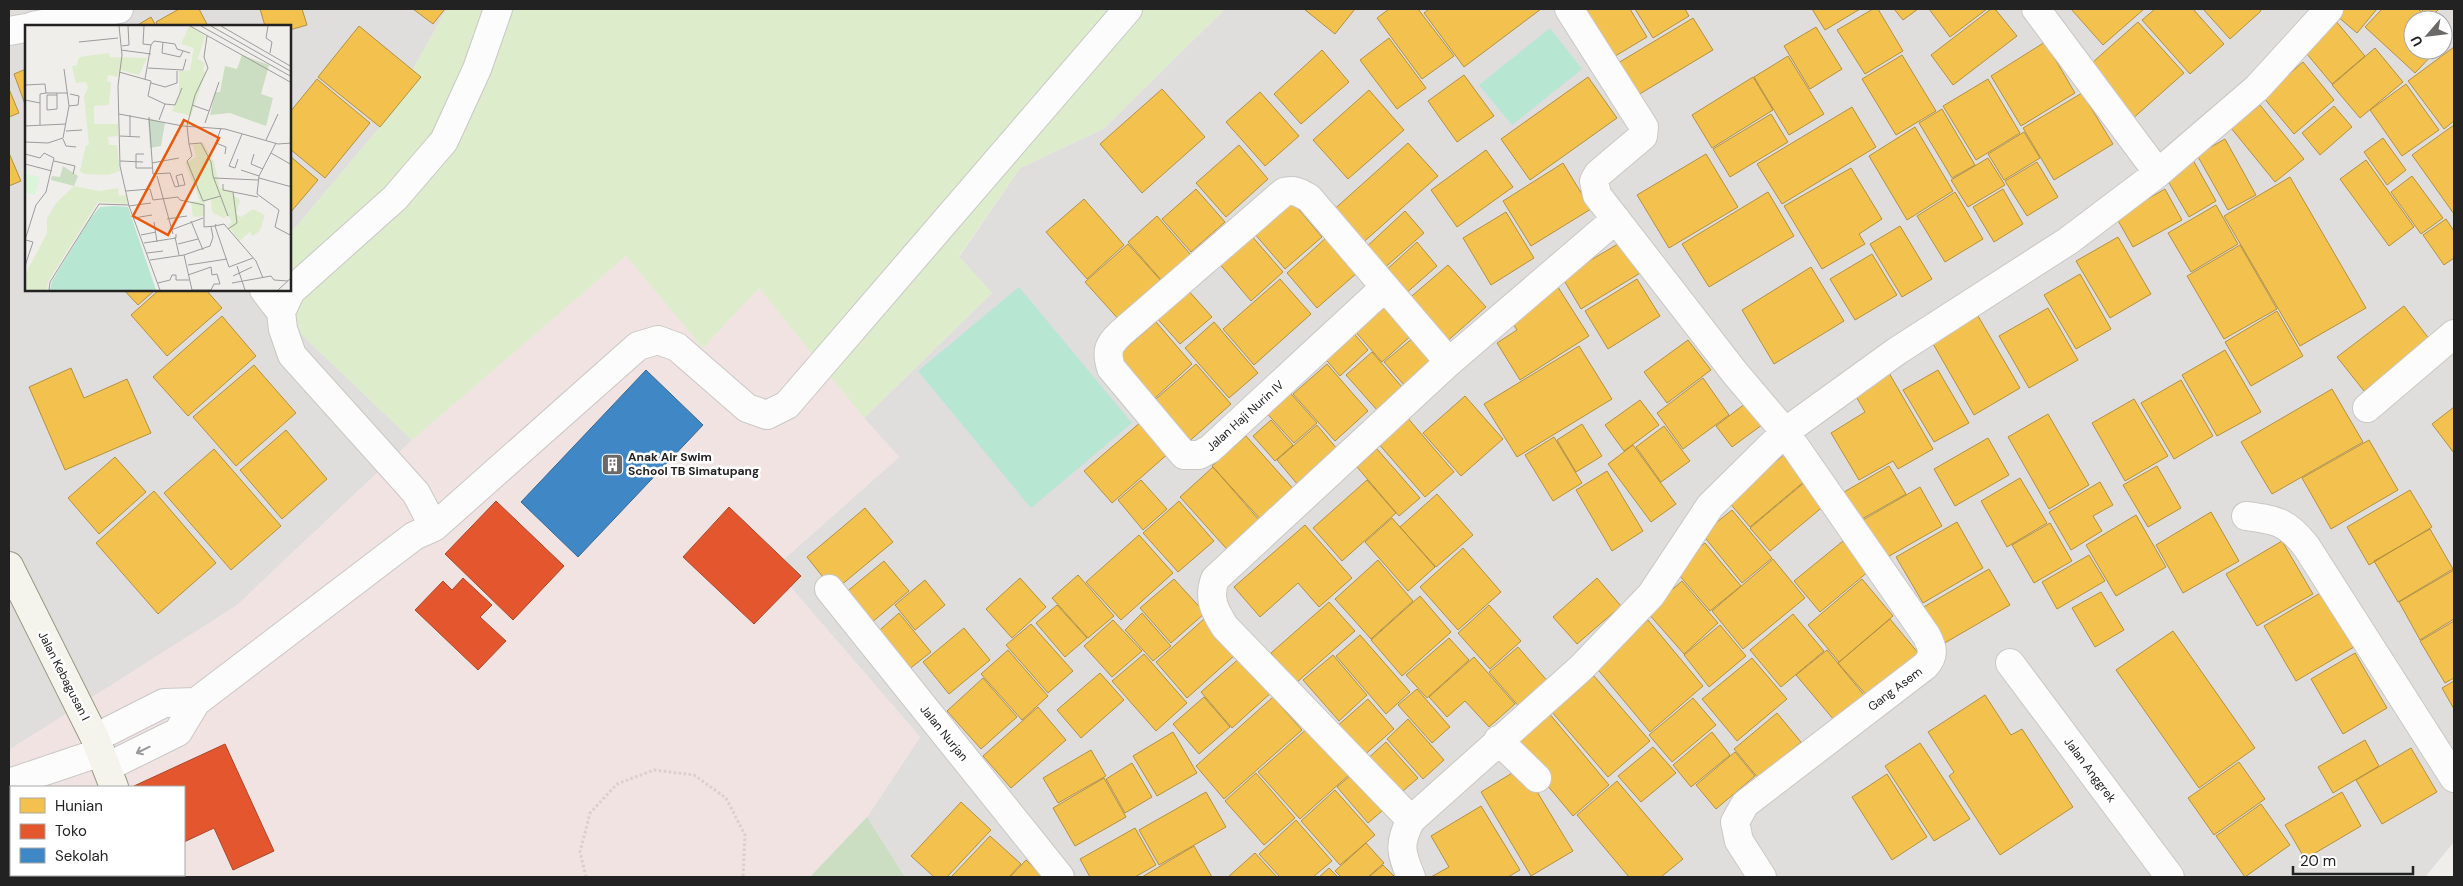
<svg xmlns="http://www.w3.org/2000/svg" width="2463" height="886" font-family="'DM Sans',sans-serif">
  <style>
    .residential { fill: #dfdedc; fill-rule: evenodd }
    .commercial { fill: #f1e3e1; fill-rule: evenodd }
    .grass { fill: #ddeccb }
    .forest { fill: #cbdec1 }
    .pitch { fill: #b7e6d2 }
    .homes { fill: #f2c14e; stroke: #b49141 }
    .shops { fill: #e4572e; stroke: #aa472a }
    .schools { fill: #3f88c5; stroke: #366994 }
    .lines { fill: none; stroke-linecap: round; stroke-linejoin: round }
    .street-casing { stroke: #c9c8c7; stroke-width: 30 }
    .secondary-casing { stroke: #999a82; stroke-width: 30 }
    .path { stroke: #dccecd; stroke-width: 3; stroke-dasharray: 2.5 2.5; stroke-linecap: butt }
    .street { stroke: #fdfcfc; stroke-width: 28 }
    .secondary { stroke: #f4f4ed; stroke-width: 28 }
    .oneway { stroke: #9a9a9a }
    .labels { text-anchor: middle; stroke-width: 5; stroke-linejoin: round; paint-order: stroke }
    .street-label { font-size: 12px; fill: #222; stroke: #fff }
    .poi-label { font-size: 12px; font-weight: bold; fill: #222; stroke: #fff; text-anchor: start }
    .inset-road { fill: none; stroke: #9e9c9b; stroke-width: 1 }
    .view { fill: #e8590c; fill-opacity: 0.15; stroke: #e8590c; stroke-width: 2.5 }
    .inset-edge { fill: none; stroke: #222; stroke-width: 2.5 }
  </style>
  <rect width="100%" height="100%" fill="#f0eeeb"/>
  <path class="residential" d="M9 9H447L380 127 290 234V26H26V290H255L412 440 236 606 9 750Z
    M1225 9H2454V842L2425 877H905L867 817 920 737 774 568 899 457 864 418 992 293 959 257 1020 168 1103 129ZM2413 20H2443V50H2413Z"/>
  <path class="commercial" d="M626 256 703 348 759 288 864 418 899 457 774 568 920 737 867 817 810 877H9V750L236 606 412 440ZM11 787H184V875H11Z"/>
  <path class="grass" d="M447 9H1225L1103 129 1020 168 959 256 992 293 864 418 759 288 703 348 626 256 412 440 255 290H290V234L380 127Z"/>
  <path class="forest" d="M867 817 905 877H810Z"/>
  <path class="pitch" d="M1550 28 1582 69 1512 125 1479 85Z
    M1019 287 1132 423 1031 508 918 371Z"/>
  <path class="homes" d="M179 9H199L208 26H158L156 22Z
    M260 9H302L307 25 290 30V26H265Z
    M413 9H445L433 24Z
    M1304 9H1355L1335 34Z
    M1389 9H1418L1454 56 1422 79 1377 18Z
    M1429 9H1541L1464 67 1424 13Z
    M1584 9H1630L1647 37 1612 58Z
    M1635 9H1685L1689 16 1653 38Z
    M1812 9H1860L1825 30Z
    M1873 9H1878L1903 51 1865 74 1837 30Z
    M1894 9H1918L1903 20Z
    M1929 9H1987L1950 37Z
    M1991 9H1995L2017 36 1953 85 1931 55Z
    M2071 9H2144L2103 45Z
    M2155 9H2193L2224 44 2190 74 2142 20Z
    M2203 9H2260L2261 11 2230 39Z
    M2343 9H2377L2357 33 2337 16Z
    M2382 9H2418L2423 13 2416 20H2413L2409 28 2413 32V50L2435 52 2415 73 2365 27Z
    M2421 9H2439L2430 18Z
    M151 17 156 26H136Z
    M1693 18 1713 50 1638 95 1618 63Z
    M2335 20 2365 56 2332 84 2302 48Z
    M2138 22 2184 73 2130 121 2084 70Z
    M359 26 421 77 380 127 318 77Z
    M1816 27 1842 69 1810 89 1784 46Z
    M1389 38 1426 88 1397 109 1360 60Z
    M2045 42 2075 93 2021 126 1991 76Z
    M2454 47V121L2444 129 2408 81Z
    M2375 48 2403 82 2360 118 2332 85Z
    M1322 50 1349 82 1301 124 1274 94Z
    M1902 55 1936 111 1896 135 1862 79Z
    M1788 56 1824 114 1789 135 1754 77Z
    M2303 62 2334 100 2294 134 2263 97Z
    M26 69V107L14 74Z
    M1464 75 1494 116 1457 142 1428 101Z
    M1588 77 1617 118 1530 180 1501 139Z
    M1753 77 1773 110 1712 148 1692 115Z
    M317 79 370 123 325 178 290 149V112Z
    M1988 79 2020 133 1976 160 1943 106Z
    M2406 84 2439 130 2402 156 2370 110Z
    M9 89 19 113 9 117Z
    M1162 89 1205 137 1142 193 1100 144Z
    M1369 90 1404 130 1348 179 1313 140Z
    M1260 92 1299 136 1265 166 1226 122Z
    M2082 93 2113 144 2054 180 2023 128Z
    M2260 105 2304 159 2275 182 2231 128Z
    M2334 106 2352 127 2320 155 2302 133Z
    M1852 107 1876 147 1782 204 1757 164Z
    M1942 109 1975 165 1952 178 1919 123Z
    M1771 114 1788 142 1730 177 1713 149Z
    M2454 125V214L2412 155Z
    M1915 127 1953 191 1907 220 1869 156Z
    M2024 132 2040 158 2004 180 1988 154Z
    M2383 138 2406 170 2387 185 2364 152Z
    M2225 139 2256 195 2228 210 2197 155Z
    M1408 143 1438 176 1358 247 1329 214Z
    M1239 145 1268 179 1226 217 1196 183Z
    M1486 150 1513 187 1457 227 1431 190Z
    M9 153 21 181 9 186Z
    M1706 154 1738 207 1669 248 1637 195Z
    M290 156 318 180 290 213Z
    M1988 158 2005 185 1968 207 1951 180Z
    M2193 160 2216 201 2189 217 2165 176Z
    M2366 160 2414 227 2389 246 2340 179Z
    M2037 162 2058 197 2027 216 2005 181Z
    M1563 163 1591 209 1531 246 1503 201Z
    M1851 168 1882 219 1859 234 1865 244 1822 269 1784 206Z
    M2412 176 2443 218 2421 234 2391 192Z
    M2290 177 2366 308 2300 346 2224 216Z
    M1196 189 1225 222 1191 252 1162 219Z
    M2003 189 2023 224 1994 242 1973 207Z
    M2165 189 2182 220 2133 247 2116 217Z
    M1768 192 1794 236 1709 287 1682 244Z
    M1955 192 1983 239 1945 262 1917 216Z
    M1084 199 1124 245 1087 279 1046 232Z
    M1291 200 1322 237 1285 269 1253 232Z
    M2216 205 2238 244 2191 272 2168 233Z
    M1405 211 1424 233 1381 271 1363 250Z
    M1506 212 1534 258 1491 285 1463 238Z
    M1157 216 1191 255 1162 281 1128 242Z
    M2446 219 2454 231V258L2444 265 2423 235Z
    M1900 226 1932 279 1902 297 1870 244Z
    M1250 234 1283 272 1251 301 1218 262Z
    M1327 237 1358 272 1317 308 1287 273Z
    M2118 237 2151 294 2110 318 2076 261Z
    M1623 241 1642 272 1581 309 1562 277Z
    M1417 242 1437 266 1404 295 1384 272Z
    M1128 244 1164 284 1121 322 1085 282Z
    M2240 245 2277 309 2224 339 2187 276Z
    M1872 254 1897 295 1855 320 1830 279Z
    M1448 265 1486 307 1444 344 1406 301Z
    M1811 267 1844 321 1774 364 1742 310Z
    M2080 274 2111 329 2076 349 2044 295Z
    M1280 279 1311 314 1254 365 1223 329Z
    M1637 279 1660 316 1608 349 1585 311Z
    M1556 284 1589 336 1520 380 1497 343 1517 330 1507 315Z
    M1187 289 1212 317 1180 344 1155 316Z
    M124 290H155L138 305Z
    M159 290H206L222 308 167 356 131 315Z
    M1385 301 1414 333 1382 362 1353 329Z
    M2404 306 2430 340 2364 391 2337 357Z
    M2048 308 2078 360 2029 388 1999 336Z
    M2277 311 2303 356 2251 386 2225 342Z
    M222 316 256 356 188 416 153 377Z
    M1978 316 2020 388 1974 415 1932 342Z
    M1156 322 1192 364 1155 398 1118 355Z
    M1214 322 1258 373 1229 398 1185 348Z
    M1351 330 1368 350 1340 376 1322 355Z
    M1414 337 1433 360 1405 386 1384 362Z
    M1688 340 1711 370 1667 403 1644 372Z
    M1579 346 1612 399 1517 457 1484 404Z
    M2225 350 2261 412 2217 436 2182 375Z
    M1372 352 1402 387 1377 410 1346 375Z
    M1196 364 1231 404 1184 446 1149 405Z
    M1327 364 1368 411 1335 441 1293 394Z
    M254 365 296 413 236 466 193 417Z
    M71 368 84 398 127 379 151 433 65 470 29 387Z
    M1938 370 1969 423 1934 442 1903 390Z
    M1889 373 1933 449 1898 469 1893 461 1859 480 1831 433 1865 412 1854 393Z
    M1703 378 1729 415 1683 449 1657 413Z
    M2181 380 2213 436 2174 459 2141 403Z
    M1284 386 1317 423 1294 443 1261 407Z
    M2332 389 2363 442 2272 494 2241 442Z
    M1465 396 1503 439 1461 476 1423 433Z
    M2134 399 2168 456 2125 481 2092 423Z
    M1640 400 1659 425 1624 451 1605 425Z
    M1750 400 1766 422 1732 447 1716 426Z
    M2454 407V453L2432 424Z
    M2048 414 2089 485 2049 509 2008 437Z
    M1406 416 1454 472 1425 497 1377 442Z
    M1271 420 1293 445 1275 461 1253 436Z
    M1142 421 1170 452 1112 503 1084 471Z
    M1582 424 1602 456 1576 472 1557 440Z
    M1317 425 1338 450 1298 485 1277 460Z
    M1664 426 1690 461 1661 482 1636 447Z
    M286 430 327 479 282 519 240 470Z
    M1246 436 1296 492 1263 522 1212 466Z
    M1554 437 1582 483 1553 501 1525 455Z
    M1988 438 2009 475 1955 506 1934 469Z
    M2369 440 2398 490 2331 529 2302 478Z
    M1633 445 1676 504 1651 522 1608 464Z
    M214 449 281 526 231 570 164 493Z
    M1377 449 1420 498 1399 516 1357 467Z
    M1785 454 1806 480 1750 527 1728 501Z
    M115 457 146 492 99 534 68 498Z
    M1889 466 1906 494 1860 520 1844 492Z
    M2157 466 2181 508 2148 527 2123 485Z
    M1213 467 1266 528 1233 556 1180 497Z
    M1607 471 1643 531 1612 551 1576 490Z
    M2020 478 2047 523 2007 547 1981 501Z
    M1141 480 1167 509 1143 530 1118 500Z
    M1367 480 1396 513 1342 561 1313 528Z
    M1805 482 1825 505 1770 551 1750 528Z
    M2100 482 2113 505 2093 516 2102 531 2071 550 2049 512Z
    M1920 487 1942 526 1884 559 1861 521Z
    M2410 490 2432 527 2369 565 2347 527Z
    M154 491 216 563 158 614 96 543Z
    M1437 494 1473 535 1436 567 1400 527Z
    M1179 501 1214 541 1178 572 1143 533Z
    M865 508 893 542 834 591 807 557Z
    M1732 510 1772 558 1742 583 1702 534Z
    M2211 512 2239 561 2183 593 2156 545Z
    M2136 515 2166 567 2116 596 2086 545Z
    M1392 518 1435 567 1408 591 1365 542Z
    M1957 522 1983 568 1923 603 1896 557Z
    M2050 523 2072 561 2034 583 2012 545Z
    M1305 525 1352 578 1319 607 1298 583 1260 617 1234 587Z
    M2430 529 2453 569 2398 602 2374 561Z
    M1139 535 1173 573 1121 620 1086 582Z
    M1843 541 1869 571 1820 612 1794 581Z
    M2282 541 2313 594 2257 626 2226 574Z
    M1705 543 1741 586 1710 611 1673 568Z
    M1463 548 1501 592 1458 630 1420 587Z
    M2089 555 2105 581 2057 609 2042 582Z
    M1773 559 1805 598 1743 649 1712 611Z
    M1378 560 1413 601 1371 639 1335 599Z
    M884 561 909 591 864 629 839 598Z
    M1989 569 2010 605 1943 644 1922 608Z
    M2454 570V619L2420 640 2399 602Z
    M1078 575 1114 616 1088 638 1052 598Z
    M1020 578 1046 607 1012 638 986 609Z
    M1597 578 1621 606 1577 644 1553 617Z
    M1174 579 1205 613 1171 643 1140 608Z
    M1862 579 1893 616 1839 662 1808 625Z
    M925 580 945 605 915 630 895 605Z
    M1682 581 1718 623 1684 654 1647 612Z
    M2101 592 2124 630 2095 647 2072 608Z
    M2322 592 2354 647 2296 681 2264 626Z
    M1420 596 1451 632 1402 676 1371 640Z
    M1329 602 1355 631 1296 683 1271 653Z
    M1057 605 1087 638 1065 657 1036 623Z
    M1489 605 1521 641 1490 669 1458 633Z
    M899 613 931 652 903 674 873 636Z
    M1142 613 1171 646 1153 661 1125 630Z
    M1793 614 1824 651 1781 687 1750 650Z
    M1204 619 1235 655 1187 698 1156 662Z
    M1890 619 1919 654 1868 697 1838 663Z
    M1113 620 1142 651 1112 677 1084 646Z
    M1648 620 1703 686 1650 732 1594 665Z
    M2454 621V678L2445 683 2420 641Z
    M1031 624 1073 671 1048 693 1006 645Z
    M1720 625 1746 656 1709 687 1684 655Z
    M964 628 990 660 949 694 923 662Z
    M2173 631 2255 748 2199 788 2116 670Z
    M1360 635 1410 692 1386 714 1336 656Z
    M1449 638 1469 660 1427 698 1406 675Z
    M1518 647 1550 684 1521 709 1489 672Z
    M1008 650 1048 696 1022 720 981 674Z
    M1827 650 1864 695 1834 720 1796 675Z
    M2355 653 2387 708 2343 734 2311 679Z
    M1144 654 1187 703 1156 731 1112 681Z
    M1333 655 1367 695 1339 721 1303 680Z
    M1242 656 1273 691 1232 728 1201 692Z
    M1474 657 1515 704 1489 727 1465 701 1447 717 1429 697Z
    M1752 658 1787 699 1737 741 1702 699Z
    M1100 673 1124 700 1081 738 1057 710Z
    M1594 676 1650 741 1608 777 1552 712Z
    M983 678 1017 717 981 749 947 711Z
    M2454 681V709L2442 688Z
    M1417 689 1450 727 1432 743 1398 705Z
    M1985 695 2011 735 2022 729 2073 807 2000 855 1949 776 1954 772 1928 732Z
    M1204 697 1230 727 1199 754 1173 724Z
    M1273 697 1302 730 1224 799 1196 766Z
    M1693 698 1716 725 1672 762 1649 735Z
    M1368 699 1394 729 1362 757 1336 727Z
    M1038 707 1066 740 1011 788 983 756Z
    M1548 712 1609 785 1573 816 1511 742Z
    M1777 713 1801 742 1758 778 1734 749Z
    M1408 719 1444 760 1423 779 1387 739Z
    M1310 726 1351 773 1300 819 1258 772Z
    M1173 732 1197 773 1157 796 1133 756Z
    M1712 732 1730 755 1691 787 1673 765Z
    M2365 740 2379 766 2333 793 2318 767Z
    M1386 742 1418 778 1396 797 1365 761Z
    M1920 743 1970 819 1934 841 1885 766Z
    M1653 747 1676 773 1641 802 1618 776Z
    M2411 748 2437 792 2382 824 2356 780Z
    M1091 750 1106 776 1058 803 1043 778Z
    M1735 752 1755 776 1716 809 1696 785Z
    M2239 762 2265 799 2214 835 2188 798Z
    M1132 763 1152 797 1125 813 1106 779Z
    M1522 767 1573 851 1531 876 1481 792Z
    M1358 769 1389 805 1368 823 1337 787Z
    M1256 773 1295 818 1264 845 1225 801Z
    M1887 774 1927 837 1892 860 1852 797Z
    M1104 778 1126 817 1075 846 1053 808Z
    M1617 781 1683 859 1661 877H1629L1577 815Z
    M1335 790 1375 835 1340 865 1301 821Z
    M1206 792 1226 827 1159 865 1139 830Z
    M2342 792 2361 826 2305 859 2285 825Z
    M961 802 991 830 947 877H934L911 856Z
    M2261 804 2290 845 2245 877 2216 836Z
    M1481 806 1520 870 1508 877H1431L1449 867 1431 836Z
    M1296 820 1332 861 1313 877H1280L1259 854Z
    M1135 828 1156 865 1135 877H1090L1080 859Z
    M990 836 1021 864 1009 877H951Z
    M1366 843 1384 863 1368 877H1341L1335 871Z
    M1194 846 1212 877H1142Z
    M1255 853 1277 877H1228Z
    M1026 860 1044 877H1010Z
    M1383 865 1395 877H1369Z
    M1329 868 1338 877H1319Z"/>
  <path class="shops" d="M496 501 564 566 513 620 445 554Z
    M729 507 801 576 754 624 683 557Z
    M463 578 492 605 480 617 506 641 478 670 415 610 443 581 452 590Z
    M225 744 274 851 233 870 214 828 184 842V787L134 786Z"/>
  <path class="schools" d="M646 370 703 425 578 557 521 502Z"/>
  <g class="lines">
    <defs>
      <path id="street" d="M1569 9 1644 127 1643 136 1598 174 1594 181 1597 195 1735 373 1785 432 1926 635C1933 648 1935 655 1925 666L1745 804 1735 822 1739 841 1762 877
        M2036 9 2158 173
        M33 26 119 9
        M9 31 26 28
        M1384 288 1210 449 1199 455H1184L1111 368C1106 351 1108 345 1121 333L1284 192C1294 189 1300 193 1309 198L1449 362 1215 579C1208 598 1214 610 1225 627L1411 820
        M264 290 281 312
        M1449 362 1616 219
        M2367 408 2454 334
        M2246 516C2276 520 2286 521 2306 546L2454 778
        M434 527 638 346 658 340 677 347 747 408 767 415 787 405 1128 9
        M829 589 1060 877
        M2010 663 2170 877
        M95 738 164 703 196 702
        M1498 740 1537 778
        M107 767 178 732 196 702 414 536 434 527 416 493 292 355 283 329 281 312 291 291 395 198 444 141 477 69 498 9
        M9 783 101 752
        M1411 877C1401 853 1398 844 1411 820L1581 668 1651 595 1710 506 1785 432 1897 351 2068 241 2158 173 2257 88 2329 9"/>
      <path id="secondary" d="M9 566 95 738 114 787
        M146 875 147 877"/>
    </defs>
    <use href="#street" class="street-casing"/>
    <use href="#secondary" class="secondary-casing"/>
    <path class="path" d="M586 877 580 852 590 813 617 784 654 770 694 775 726 798 745 835 743 877"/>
    <use href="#street" class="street"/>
    <use href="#secondary" class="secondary"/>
  </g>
  <defs><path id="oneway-shaft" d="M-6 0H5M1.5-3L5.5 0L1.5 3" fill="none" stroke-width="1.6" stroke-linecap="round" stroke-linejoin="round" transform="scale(1.25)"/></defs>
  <use class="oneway" href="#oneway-shaft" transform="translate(143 750) rotate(154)"/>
  <defs>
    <symbol id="building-square" viewBox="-11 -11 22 22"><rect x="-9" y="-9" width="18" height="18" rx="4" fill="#6a6968" stroke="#fff"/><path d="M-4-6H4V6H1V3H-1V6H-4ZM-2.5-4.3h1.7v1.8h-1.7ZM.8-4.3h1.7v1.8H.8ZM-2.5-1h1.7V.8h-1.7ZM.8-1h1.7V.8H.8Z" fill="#fff"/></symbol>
  </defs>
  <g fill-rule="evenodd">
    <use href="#building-square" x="600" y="452" width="25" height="25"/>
  </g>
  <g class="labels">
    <g class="street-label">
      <text transform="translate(1245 416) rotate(-42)" y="4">Jalan Haji Nurin IV</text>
      <text transform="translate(64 676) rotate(63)" y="4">Jalan Kebagusan I</text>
      <text transform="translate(1895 689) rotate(-37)" y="4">Gang Asem</text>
      <text transform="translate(944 733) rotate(51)" y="4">Jalan Nurjan</text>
      <text transform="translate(2090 770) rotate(53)" y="4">Jalan Anggrek</text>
    </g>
    <g class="poi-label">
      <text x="628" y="461">Anak Air Swim<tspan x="628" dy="14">School TB Simatupang</tspan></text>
    </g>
  </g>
  <g transform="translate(25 25)">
    <rect width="266" height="266" fill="#f0eeeb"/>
    <path d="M164 1 180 11 173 34 180 38 178 46 181 47 166 91 147 86 154 69V46L165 45 169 23 156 19ZM84 28 85 32 122 33 114 50 95 45 94 52 83 50 82 56 86 57 84 80 69 81V99H93V111L83 112 84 120H92L95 146 83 150 59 149 55 146 61 120H64L59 71 63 63 61 57 51 58 47 41 52 40 54 32ZM178 117 189 137 195 163 208 166V170L215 175 211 189 216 192 228 184 240 190 235 206 227 211 225 207 214 216 203 200 207 197 203 191 198 193 187 187 186 174 180 177 179 191 168 192 166 176 175 177 160 138 171 132 168 120ZM49 161 74 166 93 163 94 171 101 170 103 179 73 177 23 257 22 265H0V250L22 208V193L31 178Z" fill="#ddeccb"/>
    <path d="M217 30 244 40 236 69 248 73 241 101 205 88 185 90 190 67H195L200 41 212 44ZM38 141 53 151 49 161 26 155 27 151 35 152Z" fill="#cbdec1"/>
    <path d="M123 93 140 98 136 121 125 123Z" fill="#cadbca"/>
    <path d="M0 149 15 152 10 170 0 167Z" fill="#daf5da"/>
    <path d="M90 181 103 182 131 265H25L27 256 65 194 75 182Z" fill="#b7e6d2"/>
    <path class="inset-road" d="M94 1 97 30 93 61 95 141 104 181 135 265M119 1 118 19 126 20 129 16 150 19 152 24 165 28M165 1 267 58M176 1 267 52M186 1 267 47M196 1 267 42M243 1 241 13 247 17 245 28M54 17 93 13M138 17 137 28 155 32 158 26M97 21 104 20 103 1M96 25 126 29M123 43 158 45 161 34M94 47 126 56 123 71 140 79 134 95M120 54 126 20M126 58 140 62 152 58V46M0 60 20 59 21 68H43M32 68V84L22 85V70H32M0 75 15 78V69L21 68M15 78V100M140 79 150 80 157 63M167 80 184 86M44 81 53 80 54 71 45 69M94 89 158 101 200 104 253 119 267 118M105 90V111M124 92 128 149 145 148 150 162 159 160H160L157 149 151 151 154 161M180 98 194 57M0 101 41 99M162 101 164 119 176 118 186 137 188 151 203 191M162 101 170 70 183 43 179 32 182 11M196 103 191 118 201 122 200 129M41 106 57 105M95 111 115 112M38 114 41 121 51 122M241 115 253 89M0 117 23 118 38 113 44 81 39 44M251 118 234 151 232 169 254 185 250 202 267 211M164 119 167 131 162 136 178 176 196 171M246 128 267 140M0 129 15 133 19 128 29 133 21 167 11 180 0 215M119 129H111V143H127M229 129 226 139 238 144M213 134 210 143 204 141 217 109M29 136 50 141 48 149M95 136 118 137M127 138 154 133M0 139 27 146M216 145 234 151M132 151 148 209M189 153 233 155M234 153 267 162M198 159V165L233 172M101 166 125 164 128 175 153 172 155 175 179 180V202L190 201 204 242 228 233M104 181 126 178M109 193 127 190M142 194 162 191M166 196 178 225M129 197 132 217M191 199 190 201 199 199 231 236 238 253M203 204 212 198 208 167M146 205 178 193M116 210 131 207M150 212 154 230M119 218 151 213V209M153 219 173 214M122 228 138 226M159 230 185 221 188 212 186 202M125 235 159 230 167 265M163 240 202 234M0 241 8 217 1 215M212 241 220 265M163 250 186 242 187 250 192 249 195 259H189L186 265M208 251 227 242M133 258 145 255 147 250H151V255H164M207 258 246 251 249 255 263 256M24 265 25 257 74 179 104 180M167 265H187M253 265 267 252"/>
    <path class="view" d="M159 95 194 113 143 210 108 191Z"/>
    <rect width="266" height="266" class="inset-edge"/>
  </g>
  <rect width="2463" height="886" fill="none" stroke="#222222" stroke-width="20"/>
  <rect x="10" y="786" width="175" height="90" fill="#ffffff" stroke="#a7a7a7"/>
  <rect x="20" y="798" width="25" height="15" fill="#f2c14e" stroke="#a7a7a7"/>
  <text x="55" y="811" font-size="15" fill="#222222">Hunian</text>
  <rect x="20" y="824" width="25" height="15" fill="#e4572e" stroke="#a7a7a7"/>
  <text x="55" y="836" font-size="15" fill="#222222">Toko</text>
  <rect x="20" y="848" width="25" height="15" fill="#3f88c5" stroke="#a7a7a7"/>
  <text x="55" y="861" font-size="15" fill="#222222">Sekolah</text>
  <g transform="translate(2428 35) rotate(242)"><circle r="24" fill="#ffffff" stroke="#a7a7a7"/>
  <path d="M0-4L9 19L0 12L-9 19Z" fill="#6a6968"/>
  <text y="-8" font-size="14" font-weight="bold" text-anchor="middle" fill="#222222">U</text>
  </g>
  <path d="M2293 866v8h120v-8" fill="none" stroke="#222222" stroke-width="2.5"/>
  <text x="2300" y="866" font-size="15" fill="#222222" stroke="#ffffff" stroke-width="4" paint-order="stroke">20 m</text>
</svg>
